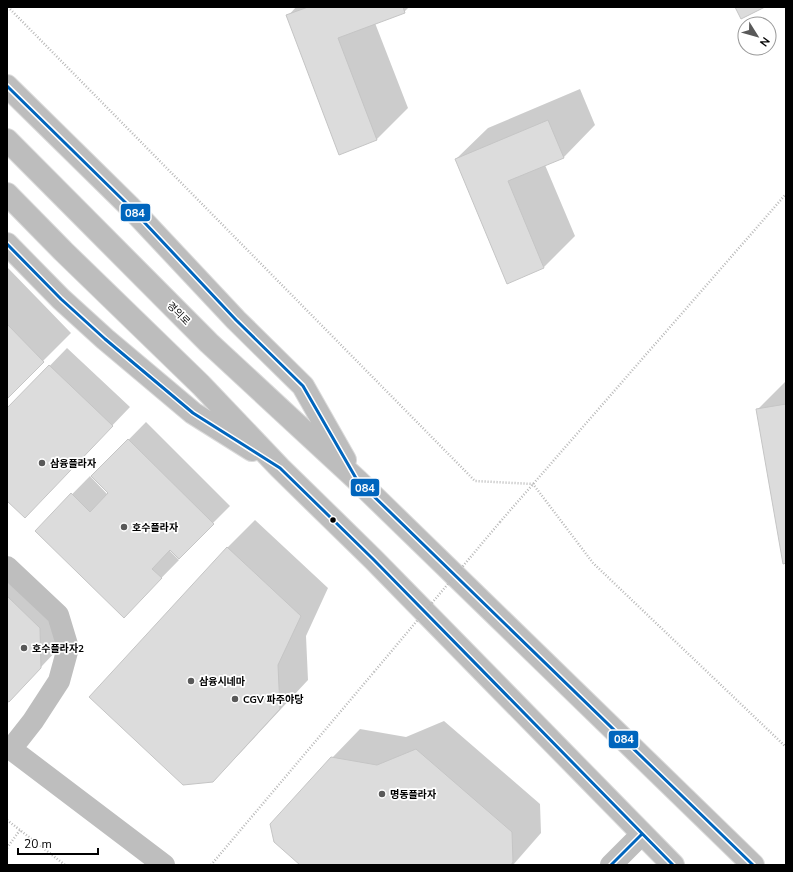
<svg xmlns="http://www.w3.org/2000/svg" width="793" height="872" font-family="'Nunito Sans','Noto Sans KR',sans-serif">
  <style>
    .shadow { fill: #0003 }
    .building { fill: #dcdcdc; stroke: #c5c5c5 }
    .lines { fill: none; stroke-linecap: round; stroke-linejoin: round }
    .primary-casing { stroke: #dbdbdb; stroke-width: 24 }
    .path { stroke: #b8b8b8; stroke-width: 2.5; stroke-dasharray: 1 2; stroke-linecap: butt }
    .minor { stroke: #bebebe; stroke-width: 22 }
    .primary { stroke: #bdbdbd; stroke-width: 22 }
    .path-bridge { stroke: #b8b8b8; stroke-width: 2.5; stroke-dasharray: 1 2; stroke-linecap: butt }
    .bus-1-casing { stroke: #fff; stroke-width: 6 }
    .bus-1 { stroke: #0065bd; stroke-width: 3 }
    .poi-dot { fill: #595959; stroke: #fff; stroke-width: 1.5 }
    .bus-dot { fill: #000; stroke: #fff; stroke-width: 1.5 }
    .labels { text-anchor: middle; stroke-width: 3.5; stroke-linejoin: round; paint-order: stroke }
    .street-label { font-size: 10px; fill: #000; stroke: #fff }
    .poi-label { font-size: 10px; font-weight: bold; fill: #000; stroke: #fff; text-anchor: start }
    .line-badge { stroke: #fff; stroke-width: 1.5 }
    .badge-label { font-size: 11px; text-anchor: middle; font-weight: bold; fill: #fff }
  </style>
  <rect width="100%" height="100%" fill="#fff"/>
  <path class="shadow" d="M296 7H409L404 12 375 23 408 108 376 140 288 16Z
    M580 89 595 125 564 157 545 165 575 236 544 267 456 159 488 128Z
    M7 267 71 333 7 397Z
    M67 348 130 407 42 499 7 500V410Z
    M786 381V562L757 410Z
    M146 422 230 506 179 557 170 549 169 550 179 560 124 616 36 531 90 476 108 495 110 493 93 476Z
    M255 520 328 588 306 636 308 680 241 752 213 781 227 548Z
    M7 561 57 610 58 649 26 683 7 699Z
    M444 721 540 804 541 833 513 865H302L332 758 360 729 406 737Z"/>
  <path class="building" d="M308 7H403L405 13 338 38 377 140 339 155 286 15Z
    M735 7H765L741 19Z
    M548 120 564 158 508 181 544 268 507 284 455 159Z
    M7 324 44 362 7 399Z
    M49 365 113 426 25 518 7 501V408Z
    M786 404V563L783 564 756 409Z
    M128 439 214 524 179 559 170 550 152 569 162 578 124 618 35 531 71 493 90 512 108 493 91 476Z
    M227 547 301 616 278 665 280 709 213 782 183 785 89 697Z
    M7 596 40 628 41 668 9 702 7 701Z
    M416 749 512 832 513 862 511 865H300L274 842 270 824 331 757 377 765Z"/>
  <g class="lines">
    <defs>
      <path id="primary" d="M7 86 129 206 236 320 303 386 345 460
        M7 140 209 343 357 480 753 865
        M7 194 63 251 201 385 280 468 373 559 673 865
        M7 244 61 299 105 339 193 413 252 450"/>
    </defs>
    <use href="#primary" class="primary-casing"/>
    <path class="path" d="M8 7 475 481 533 484 593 563 786 747
      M500 522 786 194
      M7 820 65 865
      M7 848 20 830
      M211 865 374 672"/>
    <path class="minor" d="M7 567 58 615 68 648 59 681 33 721 11 749
      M7 746 164 865
      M611 865 642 834"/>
    <use href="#primary" class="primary"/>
    <path class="path-bridge" d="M374 672 500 522"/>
    <defs>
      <path id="bus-1" d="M7 86 129 206 236 320 303 386 357 480 753 865
        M7 244 61 299 105 339 193 413 280 468 373 559 673 865
        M611 865 642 834"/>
    </defs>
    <use href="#bus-1" class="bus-1-casing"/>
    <use href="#bus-1" class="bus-1"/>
  </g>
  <g class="poi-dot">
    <circle cx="42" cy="463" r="4"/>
    <circle cx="124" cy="527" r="4"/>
    <circle cx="24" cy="648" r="4"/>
    <circle cx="191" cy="681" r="4"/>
    <circle cx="235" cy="699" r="4"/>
    <circle cx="382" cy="794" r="4"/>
  </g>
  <circle class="bus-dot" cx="333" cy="520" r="3.5"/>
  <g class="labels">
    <g class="street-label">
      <text transform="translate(179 313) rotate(45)" y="4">경의로</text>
    </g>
    <g class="poi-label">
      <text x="50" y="467">삼융플라자</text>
      <text x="132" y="531">호수플라자</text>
      <text x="32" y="652">호수플라자2</text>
      <text x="199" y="685">삼융시네마</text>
      <text x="243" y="703">CGV 파주야당</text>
      <text x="390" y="798">명동플라자</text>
    </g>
  </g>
  <g class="line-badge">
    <rect x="120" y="203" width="31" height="19" rx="4" fill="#0065bd"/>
    <rect x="350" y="478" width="30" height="19" rx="4" fill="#0065bd"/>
    <rect x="608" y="730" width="31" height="19" rx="4" fill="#0065bd"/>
  </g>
  <g class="badge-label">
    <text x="135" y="217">084</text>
    <text x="365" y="492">084</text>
    <text x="624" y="743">084</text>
  </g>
  <rect width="793" height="872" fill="none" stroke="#000000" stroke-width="16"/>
  <g transform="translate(757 36) rotate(127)"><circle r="19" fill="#ffffff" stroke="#999999"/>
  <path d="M0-3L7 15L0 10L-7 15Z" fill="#595959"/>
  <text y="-6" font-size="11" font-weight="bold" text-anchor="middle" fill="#000000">N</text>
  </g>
  <path d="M18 848v6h80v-6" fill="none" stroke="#000000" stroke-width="2"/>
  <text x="24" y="848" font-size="12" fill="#000000" stroke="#ffffff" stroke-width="3" paint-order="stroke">20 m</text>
</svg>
